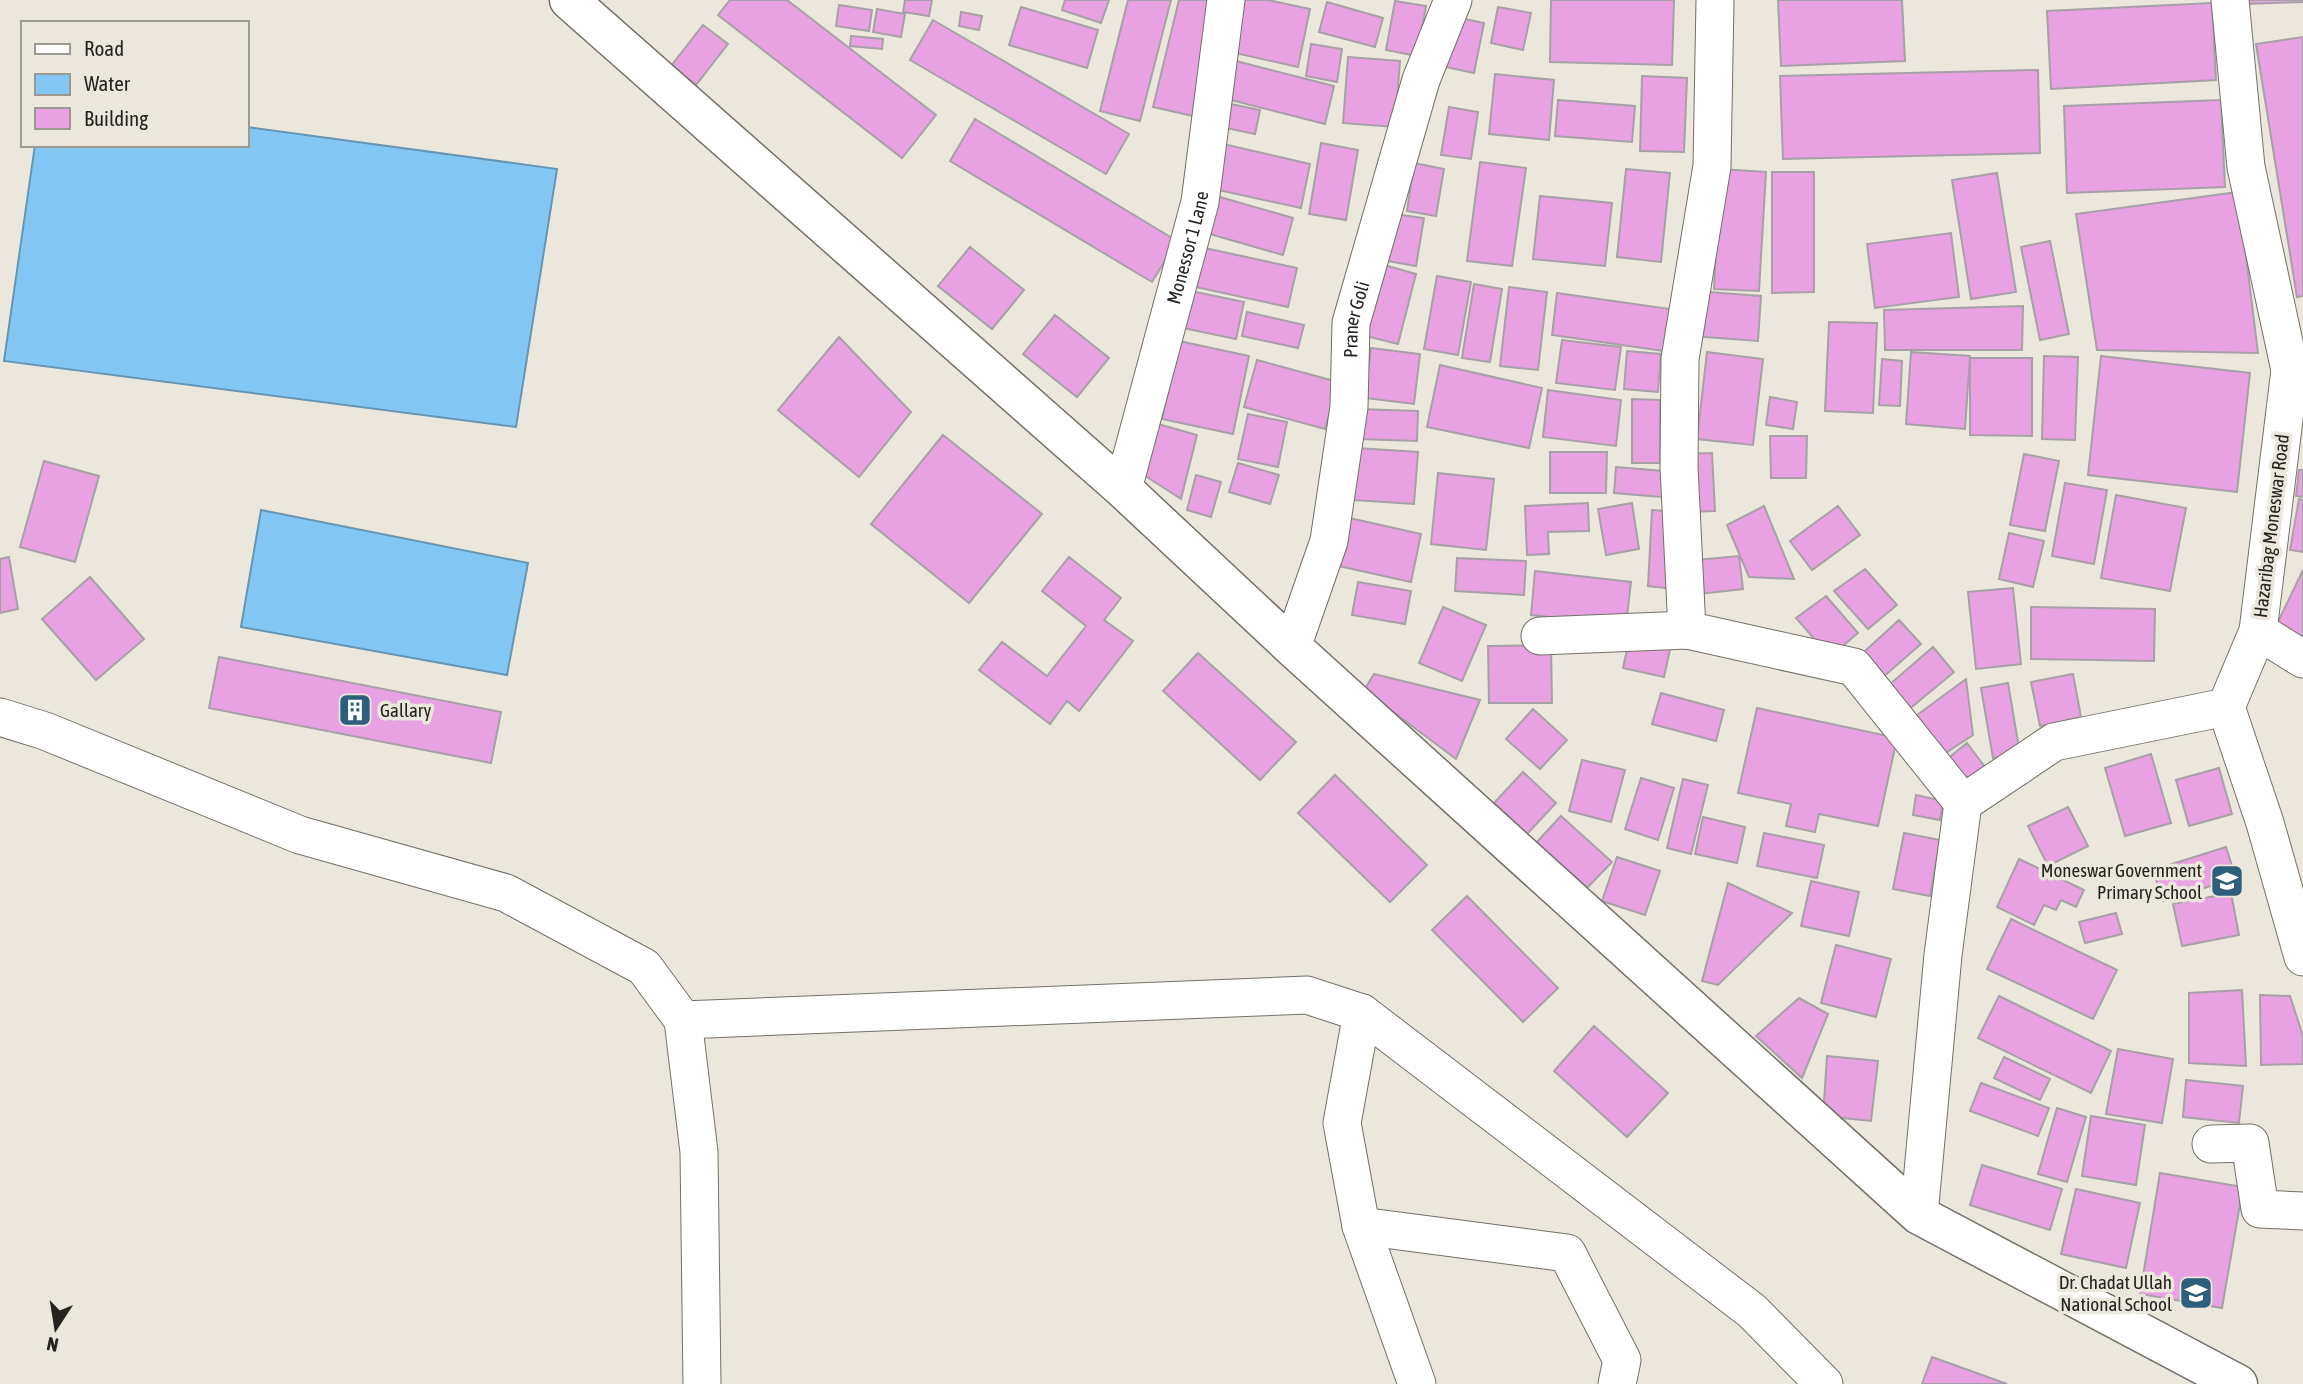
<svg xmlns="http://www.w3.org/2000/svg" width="2303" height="1384" font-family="'Asap Condensed',sans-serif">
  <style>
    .water { fill: #83c8f4; stroke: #6696b4; stroke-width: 2 }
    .building { fill: #e8a2e2; stroke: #a8a0a7; stroke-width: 2 }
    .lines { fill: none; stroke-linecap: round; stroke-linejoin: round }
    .minor-casing { stroke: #747067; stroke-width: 39 }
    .tertiary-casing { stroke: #747067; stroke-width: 41 }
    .minor { stroke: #fff; stroke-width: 37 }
    .tertiary { stroke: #fff; stroke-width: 38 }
    .labels { text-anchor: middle; stroke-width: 7; stroke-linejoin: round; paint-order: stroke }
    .street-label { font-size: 19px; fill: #24231f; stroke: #ebe7dc }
    .poi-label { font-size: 19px; fill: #24231f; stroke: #ebe7dc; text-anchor: end }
  </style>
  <rect width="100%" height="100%" fill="#ebe7dc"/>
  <path class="water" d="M247 127 557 169 516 427 4 361 35 145H247Z
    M261 510 528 563 507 675 241 627Z"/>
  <path class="building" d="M730 0H787L936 115 902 158 718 15Z
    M905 0H932L929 16 903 12Z
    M1065 0H1109L1101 23 1062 10Z
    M1128 0H1171L1140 121 1100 111Z
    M1179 0H1221L1193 116 1153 107Z
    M1242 0H1268L1310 9 1298 67 1231 52Z
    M1551 0H1674L1672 65 1550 62Z
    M1778 0H1902L1905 61 1781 66Z
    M2245 0H2303V2L2245 4Z
    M1395 1 1426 6 1417 56 1386 50Z
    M1327 2 1383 18 1375 47 1319 32Z
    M2212 3 2216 80 2051 89 2047 11Z
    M839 5 872 10 869 31 836 26Z
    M1021 7 1098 30 1087 68 1009 45Z
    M1498 7 1531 13 1523 50 1491 43Z
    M877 9 905 14 901 37 873 32Z
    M961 12 982 16 979 30 959 26Z
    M1451 16 1484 23 1474 73 1441 66Z
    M933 20 1129 134 1106 174 910 60Z
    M703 25 728 44 696 85 671 66Z
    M851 36 883 39 882 49 850 46Z
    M2303 37V296L2297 297 2256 44Z
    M1311 44 1342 49 1337 82 1306 76Z
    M1348 57 1400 61 1395 127 1343 123Z
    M1236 61 1334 86 1325 124 1227 99Z
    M2038 70 2040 153 1783 159 1780 76Z
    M1495 74 1554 80 1549 140 1489 134Z
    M1642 76 1687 78 1684 152 1640 151Z
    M1558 100 1635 106 1632 142 1555 136Z
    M2221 100 2225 187 2067 193 2064 106Z
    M1231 104 1260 110 1255 134 1226 128Z
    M1449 107 1478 112 1471 159 1441 155Z
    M975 119 1177 241 1152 282 950 161Z
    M1219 143 1310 164 1301 208 1209 188Z
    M1321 143 1358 150 1346 220 1309 214Z
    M1480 162 1526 168 1512 266 1467 261Z
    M1414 163 1444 169 1436 216 1407 211Z
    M1626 169 1670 173 1661 262 1617 257Z
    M1720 169 1766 172 1759 291 1714 289Z
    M1772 172H1814V292L1772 293Z
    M1997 173 2016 292 1971 299 1952 180Z
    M2238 192 2258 353 2097 350 2076 214Z
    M1213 195 1293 218 1283 255 1203 232Z
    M1540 196 1612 203 1605 266 1533 259Z
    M1394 214 1424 218 1416 266 1387 261Z
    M1951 233 1959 297 1875 308 1867 244Z
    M2050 241 2069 334 2040 340 2021 247Z
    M970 247 1024 290 992 329 938 286Z
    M1200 247 1297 268 1288 307 1191 286Z
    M1377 263 1416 274 1398 344 1358 334Z
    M1437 276 1471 282 1458 355 1424 349Z
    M1474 284 1502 289 1490 362 1462 358Z
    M1509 287 1547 292 1538 370 1500 366Z
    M1191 291 1244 302 1236 339 1183 328Z
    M1695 291 1761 296 1758 341 1692 336Z
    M1557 293 1670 309 1664 351 1552 335Z
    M2023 306 2022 350H1885L1884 310Z
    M1247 312 1304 325 1298 348 1242 336Z
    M1055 315 1109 358 1077 397 1023 354Z
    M1829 322 1877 323 1873 413 1825 411Z
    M839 337 911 412 859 477 778 410Z
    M1562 340 1621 347 1615 390 1556 383Z
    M1179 341 1249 356 1233 434 1162 419Z
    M1371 348 1420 354 1414 404 1365 398Z
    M1627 351 1661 354 1658 392 1624 389Z
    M1707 352 1763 359 1753 445 1697 439Z
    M1911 352 1970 356 1965 429 1906 424Z
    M2044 356 2078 357 2075 440 2042 439Z
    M2101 356 2250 373 2237 492 2088 475Z
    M1970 358H2032V436L1970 435Z
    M1882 359 1902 361 1900 406 1879 405Z
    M1257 360 1338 382 1325 429 1244 407Z
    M1440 365 1542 388 1529 448 1427 427Z
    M1548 390 1621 400 1616 446 1543 437Z
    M1770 397 1797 402 1793 429 1766 425Z
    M1632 399 1660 400V463H1632Z
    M1358 409 1418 411 1417 441 1358 439Z
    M1248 414 1287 422 1278 467 1238 459Z
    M1158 424 1197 435 1181 499 1141 473Z
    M943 435 1042 514 969 603 871 524Z
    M1770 436H1807L1806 478H1771Z
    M1357 448 1418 452 1414 504 1354 500Z
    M1550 452H1607L1606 493H1550Z
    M1712 453 1715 511 1686 512 1683 454Z
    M2024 454 2059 461 2045 531 2010 525Z
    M44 461 99 476 75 562 20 547Z
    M1238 463 1279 475 1270 504 1229 492Z
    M1616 467 1676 472 1673 498 1614 493Z
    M2299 470H2303V497L2296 496Z
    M1438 473 1494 479 1486 550 1431 544Z
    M1196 475 1221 482 1211 517 1187 510Z
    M2065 483 2107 490 2094 564 2052 556Z
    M2116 495 2186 508 2170 591 2101 578Z
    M2299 499 2303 500V552L2290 550Z
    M1588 503 1589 531 1548 532 1549 554 1527 555 1525 506Z
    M1632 503 1639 549 1606 555 1598 509Z
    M1764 506 1794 579 1749 577 1727 525Z
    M1838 506 1860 535 1812 570 1790 541Z
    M1652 510 1677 512 1673 589 1648 586Z
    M1345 517 1421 534 1411 582 1334 565Z
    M2009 533 2044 541 2033 587 1999 579Z
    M1739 556 1743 589 1690 595 1686 561Z
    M9 557 18 609 0 613V559Z
    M1069 557 1121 598 1104 620 1133 641 1079 711 1067 701 1050 724 979 670 1002 642 1047 676 1086 626 1042 591Z
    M1457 558 1526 561 1524 595 1455 591Z
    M1865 569 1897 605 1868 629 1834 591Z
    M2303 570V638L2276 626Z
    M1535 571 1631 582 1626 625 1531 615Z
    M90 577 144 639 96 680 42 619Z
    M1358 582 1411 591 1405 624 1352 615Z
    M2013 588 2021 664 1976 669 1968 592Z
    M1826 596 1858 633 1830 657 1796 618Z
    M1443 607 1486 625 1462 681 1419 663Z
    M2031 607 2155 609 2154 661 2031 659Z
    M1899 620 1921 644 1875 684 1854 661Z
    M1630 636 1671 645 1664 677 1623 668Z
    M1551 645 1552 703H1489L1488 646Z
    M1933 647 1954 672 1902 715 1882 691Z
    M1198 653 1296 742 1260 780 1163 691Z
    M219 657 501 712 491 763 209 708Z
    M1374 674 1480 700 1456 759 1364 690Z
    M2073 674 2081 717 2040 726 2031 682Z
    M1966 679 1973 735 1935 760 1909 721Z
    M2008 683 2020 754 1993 758 1981 688Z
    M1661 693 1724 710 1716 741 1652 724Z
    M1757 708 1897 738 1878 826 1819 814 1815 832 1786 826 1791 804 1738 793Z
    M1533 709 1567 740 1540 769 1506 739Z
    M1967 743 1988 771 1962 791 1941 764Z
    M2151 754 2171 823 2125 836 2105 768Z
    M1582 760 1625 770 1611 822 1569 811Z
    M2219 768 2232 814 2189 826 2176 780Z
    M1523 772 1556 803 1527 834 1494 803Z
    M1335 775 1427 865 1390 902 1298 813Z
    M1641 778 1674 788 1658 840 1625 829Z
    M1683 779 1708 785 1691 854 1667 848Z
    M1916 795 1943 801 1940 820 1913 815Z
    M2068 807 2088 846 2048 866 2028 826Z
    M1561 816 1612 862 1587 888 1536 843Z
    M1703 817 1745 827 1737 863 1695 854Z
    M1764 833 1824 845 1817 878 1757 866Z
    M1904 833 1940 840 1930 896 1893 889Z
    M2226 847 2236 878 2163 901 2153 870Z
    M1617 857 1660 871 1645 915 1602 901Z
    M2019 859 2084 890 2076 907 2061 900 2056 910 2044 905 2034 925 1997 907Z
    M1811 881 1859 892 1849 936 1801 926Z
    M1728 883 1792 913 1718 985 1702 981Z
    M2231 893 2239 935 2182 946 2173 904Z
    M1467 896 1558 988 1523 1022 1432 930Z
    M2116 913 2122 934 2085 943 2079 922Z
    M2011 919 2117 970 2093 1019 1987 969Z
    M1836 945 1891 959 1876 1017 1821 1003Z
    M2242 990 2246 1066 2189 1063V993Z
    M2260 995 2290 996 2303 1036V1064L2261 1065Z
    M1999 996 2111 1051 2091 1093 1978 1038Z
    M1799 998 1828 1014 1802 1078 1756 1036Z
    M1594 1026 1668 1093 1627 1137 1554 1071Z
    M2118 1049 2173 1059 2162 1123 2106 1114Z
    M1827 1056 1878 1061 1871 1121 1823 1116Z
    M2004 1057 2050 1079 2040 1100 1994 1078Z
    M2186 1080 2243 1086 2239 1123 2183 1117Z
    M1981 1083 2049 1108 2038 1136 1970 1111Z
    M2057 1108 2086 1117 2067 1182 2038 1174Z
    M2091 1116 2145 1125 2136 1185 2082 1176Z
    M1982 1165 2062 1189 2050 1230 1970 1205Z
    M2160 1173 2243 1187 2222 1308 2140 1294Z
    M2076 1189 2140 1203 2126 1268 2061 1254Z
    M1932 1357 2007 1384H1922Z"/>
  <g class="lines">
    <defs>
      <g id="minor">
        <path d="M2230 0 2246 167 2290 370 2258 631 2226 707 2265 823 2303 957"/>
        <path id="s1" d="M1123 489 1200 202 1226 0"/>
        <path d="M1687 630 1679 467 1680 359 1712 166 1715 0"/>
        <path d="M2258 631 2303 659"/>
        <path d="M1540 636 1687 630 1854 667 1963 803 1943 955 1919 1215"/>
        <path id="s2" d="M1292 647 1329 541 1349 407 1351 323 1421 80 1453 0"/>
        <path d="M0 717 45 731 300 835 506 893 644 967 683 1020 699 1152 702 1384"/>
        <path d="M1963 803 2054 742 2226 707"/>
        <path d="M1362 1013 1342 1123 1361 1226 1417 1384"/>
        <path d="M683 1020 1307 995 1362 1013 1752 1311 1824 1384"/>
        <path d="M2211 1144 2250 1143 2260 1209 2303 1211"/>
        <path d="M1361 1226 1567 1253 1622 1360 1617 1384"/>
      </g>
      <path id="tertiary" d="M569 0 1123 489 1292 647 1919 1215 2238 1384"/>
    </defs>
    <use href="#minor" class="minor-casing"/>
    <use href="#tertiary" class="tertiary-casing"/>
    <use href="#minor" class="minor"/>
    <use href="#tertiary" class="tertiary"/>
  </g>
  <defs>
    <symbol id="building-square" viewBox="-11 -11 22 22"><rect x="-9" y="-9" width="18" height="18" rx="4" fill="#2d5e7c" stroke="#ebe7dc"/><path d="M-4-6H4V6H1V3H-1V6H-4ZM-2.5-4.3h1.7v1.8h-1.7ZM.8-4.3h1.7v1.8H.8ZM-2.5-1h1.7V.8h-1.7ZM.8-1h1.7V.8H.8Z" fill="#fff"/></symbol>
    <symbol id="school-square" viewBox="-11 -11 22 22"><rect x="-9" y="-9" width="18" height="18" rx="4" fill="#2d5e7c" stroke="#ebe7dc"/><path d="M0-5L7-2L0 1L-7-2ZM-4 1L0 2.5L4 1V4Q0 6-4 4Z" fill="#fff"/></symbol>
  </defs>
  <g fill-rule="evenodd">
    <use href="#building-square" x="336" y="691" width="38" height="38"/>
    <use href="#school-square" x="2208" y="862" width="38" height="38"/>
    <use href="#school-square" x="2177" y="1274" width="38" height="38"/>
  </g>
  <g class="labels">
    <g class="street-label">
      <text dy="7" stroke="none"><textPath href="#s1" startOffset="250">Monessor 1 Lane</textPath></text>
      <text dy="7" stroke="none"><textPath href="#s2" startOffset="336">Praner Goli</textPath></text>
      <text transform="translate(2271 526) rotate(-83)" y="7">Hazaribag Moneswar Road</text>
    </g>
    <g class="poi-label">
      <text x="380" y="717" text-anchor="start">Gallary</text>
      <text x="2202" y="877">Moneswar Government<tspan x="2202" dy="22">Primary School</tspan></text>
      <text x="2172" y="1289">Dr. Chadat Ullah<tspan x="2172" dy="22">National School</tspan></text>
    </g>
  </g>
  <rect x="21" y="21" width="228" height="126" fill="#ebe7dc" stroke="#9b9990" stroke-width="2"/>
  <rect x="35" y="44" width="35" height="10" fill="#ffffff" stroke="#9b9990" stroke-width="2"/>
  <text x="84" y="56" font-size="21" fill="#24231f">Road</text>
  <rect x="35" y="74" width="35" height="21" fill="#83c8f4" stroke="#9b9990" stroke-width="2"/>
  <text x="84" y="91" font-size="21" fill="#24231f">Water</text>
  <rect x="35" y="108" width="35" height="21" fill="#e8a2e2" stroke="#9b9990" stroke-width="2"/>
  <text x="84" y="126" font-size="21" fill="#24231f">Building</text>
  <g transform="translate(56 1328) rotate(192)" stroke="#ebe7dc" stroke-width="5" paint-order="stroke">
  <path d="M0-5L12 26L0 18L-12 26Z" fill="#24231f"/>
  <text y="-10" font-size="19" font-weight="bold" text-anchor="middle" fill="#24231f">N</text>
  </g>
</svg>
